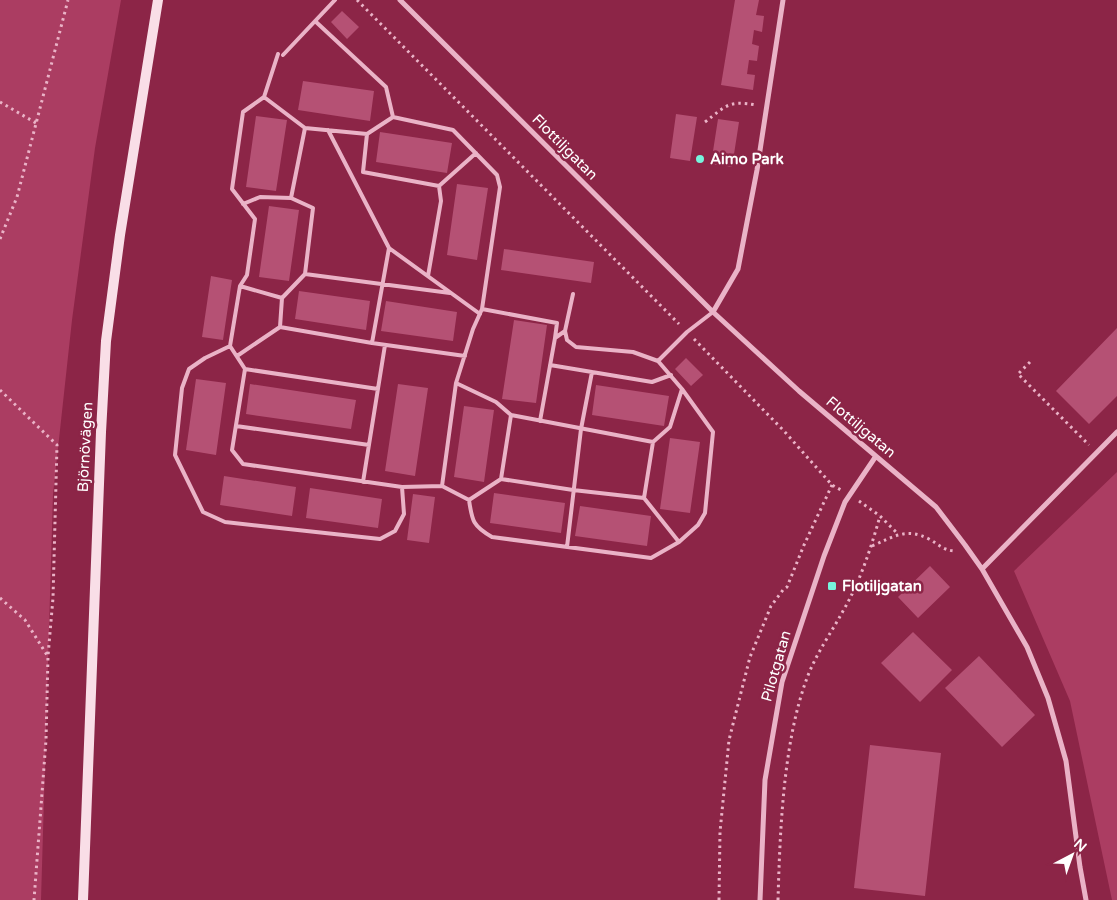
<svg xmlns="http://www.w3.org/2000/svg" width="1117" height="900" font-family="'Varela Round',sans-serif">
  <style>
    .green { fill: #ab3d62 }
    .building { fill: #b55174 }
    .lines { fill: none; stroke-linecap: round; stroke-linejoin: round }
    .path { stroke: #eab3c7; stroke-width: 3; stroke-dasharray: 2.5 4; stroke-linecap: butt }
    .lane { stroke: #eab3c7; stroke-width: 4 }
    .street { stroke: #eab3c7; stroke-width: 5 }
    .secondary { stroke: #f9dee7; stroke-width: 10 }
    .poi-dot { fill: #77f4dd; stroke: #8c2547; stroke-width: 2 }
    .labels { text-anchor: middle; stroke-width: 5; stroke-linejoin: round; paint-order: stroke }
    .street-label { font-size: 15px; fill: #fff; stroke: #8c2547 }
    .poi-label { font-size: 15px; font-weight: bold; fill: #fff; stroke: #8c2547; text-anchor: start }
  </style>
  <rect width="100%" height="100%" fill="#8c2547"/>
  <path class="green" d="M0 0H121L95 148 72 320 53 494 41 900H0Z
    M1117 472V900H1112L1070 701 1014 571Z"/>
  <path class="building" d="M735 0H759L756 15 764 16 762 32 754 30 752 44 759 46 757 61 749 60 747 74 755 75 753 90 721 85Z
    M342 11 359 27 347 39 331 22Z
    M303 81 374 91 370 121 298 110Z
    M676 114 697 117 690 161 670 158Z
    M256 116 287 120 276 191 246 187Z
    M718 119 739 122 732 167 711 164Z
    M380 132 452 143 447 173 376 162Z
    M457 184 488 188 477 260 447 255Z
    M269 206 299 210 289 281 259 277Z
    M504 249 594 262 591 283 501 270Z
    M211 276 232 280 223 340 202 337Z
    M299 291 370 301 366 330 295 319Z
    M386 301 457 312 453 341 381 331Z
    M514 320 547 325 536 403 502 399Z
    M1117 328V396L1089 424 1056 391Z
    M686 358 703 375 691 386 675 369Z
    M196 379 226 383 216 455 186 450Z
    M250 384 356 400 351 429 246 414Z
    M398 384 428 388 415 476 385 471Z
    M596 385 669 396 664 426 592 415Z
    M464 406 494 410 484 482 454 477Z
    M670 438 700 442 690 513 660 509Z
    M224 476 296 487 292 516 220 505Z
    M310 488 382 499 378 528 306 518Z
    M494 493 565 503 561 533 490 523Z
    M413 494 435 497 429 543 407 540Z
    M580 506 651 516 647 546 575 536Z
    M930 566 950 587 918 618 898 597Z
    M913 632 952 670 920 702 881 663Z
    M979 656 1035 715 1002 747 945 688Z
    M870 745 941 753 925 896 854 888Z"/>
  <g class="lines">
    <path class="path" d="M357 0 679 324
      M0 102 36 123
      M705 122C726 106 728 100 756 105
      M0 239 17 197 68 0
      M694 339 784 431 832 485 841 490
      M1030 362 1018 374 1089 445
      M0 390 57 445 53 598 48 656 46 740 34 900
      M859 501 880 516 898 534
      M872 546C893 537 906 527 929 539 938 544 943 550 954 551
      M0 598 25 620 47 655
      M719 900 720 832 729 740 750 657 771 606 783 590 787 587 804 545 832 485
      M778 900C780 831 783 743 807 678 816 654 831 633 843 611 860 582 871 548 880 516"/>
    <path class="lane" d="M278 54 264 97 243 112 232 189 255 219 247 275 240 286 230 346 245 369 232 450 243 464 402 487 442 486 456 383 473 329 482 309 500 187 497 175 453 130 393 117 386 87 315 21
      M283 55 335 0
      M264 97 305 128 367 134 393 117
      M328 130 389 248 480 314
      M367 134 363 172 439 186 476 153
      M291 198 313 208 305 274 450 293
      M243 204 260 197 291 198 305 128
      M389 248 372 343 465 356
      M428 276 441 201 439 186
      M240 286 282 298 280 327
      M573 294 565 331 567 340 576 347 633 352 658 361 687 332 713 312
      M282 298 305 274
      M482 309 557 323 555 338
      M230 346 205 358 189 369 182 388 175 455 203 512 225 522 380 539 395 531 404 514 402 487
      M237 356 280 327 372 343
      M550 365 652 382 671 375
      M245 369 378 389
      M456 383 496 402 511 415 653 442 670 427 682 389
      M540 421 555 338 565 331
      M236 426 369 445
      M501 479 511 415
      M363 482 385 345
      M442 486 469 500C472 521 473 526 492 537L651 558 679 542 698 525 705 513 713 432 682 389 658 361
      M644 498 653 442
      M469 500 501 479 573 490 644 498 679 542
      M567 547 581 429 592 372"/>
    <path class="street" d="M400 0 713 312 799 391 936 507 965 545 982 569 1027 647 1048 698 1066 761 1080 867 1086 900
      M713 312 738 269 757 170 783 0
      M982 569 1117 432
      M760 900 765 780 782 682 824 556 845 502 876 456"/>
    <path class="secondary" d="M83 900 101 432 106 341 120 235 158 0"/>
  </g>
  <g class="poi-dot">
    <circle cx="700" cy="159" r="5"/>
    <rect x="827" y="581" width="10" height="10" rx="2.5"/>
  </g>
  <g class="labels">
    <g class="street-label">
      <text transform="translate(565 147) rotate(45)" y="5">Flottiljgatan</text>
      <text transform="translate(861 427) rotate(40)" y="5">Flottiljgatan</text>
      <text transform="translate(85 447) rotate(-87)" y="5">Björnövägen</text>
      <text transform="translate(776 666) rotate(-74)" y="5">Pilotgatan</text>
    </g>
    <g class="poi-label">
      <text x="710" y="164">Aimo Park</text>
      <text x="842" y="591">Flotiljgatan</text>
    </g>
  </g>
  <g transform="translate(1072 855) rotate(41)" stroke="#8c2547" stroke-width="4" paint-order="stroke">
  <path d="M0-4L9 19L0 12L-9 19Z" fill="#ffffff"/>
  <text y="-8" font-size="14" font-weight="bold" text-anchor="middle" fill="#ffffff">N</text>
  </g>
</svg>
